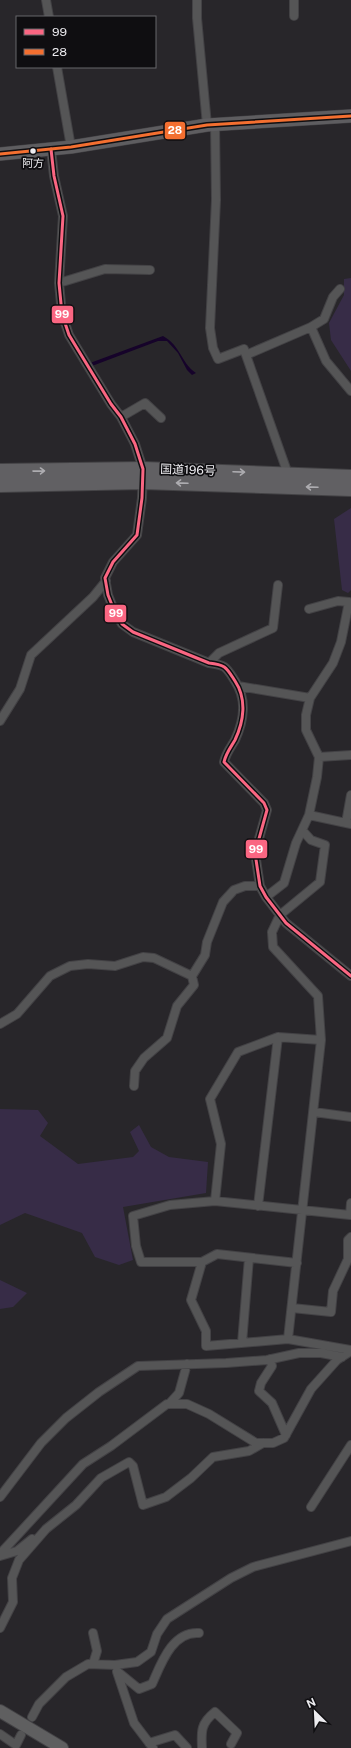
<svg xmlns="http://www.w3.org/2000/svg" width="351" height="1748" font-family="'Public Sans','Noto Sans JP',sans-serif">
  <style>
    .green { fill: #372c47 }
    .water { fill: #16032a }
    .lines { fill: none; stroke-linecap: round; stroke-linejoin: round }
    .minor-casing { stroke: #434245; stroke-width: 10 }
    .secondary-casing { stroke: #434245; stroke-width: 14 }
    .primary-casing { stroke: #434245; stroke-width: 14 }
    .trunk-casing { stroke: #434245; stroke-width: 16 }
    .minor { stroke: #555556; stroke-width: 8 }
    .secondary { stroke: #5f5f60; stroke-width: 12 }
    .primary { stroke: #5e5d60; stroke-width: 13 }
    .trunk { stroke: #616063; stroke-width: 14 }
    .bus-1-casing { stroke: #0f0e11; stroke-width: 6 }
    .bus-2-casing { stroke: #0f0e11; stroke-width: 6 }
    .bus-1 { stroke: #fa6682; stroke-width: 3 }
    .bus-2 { stroke: #f46f30; stroke-width: 3 }
    .oneway { stroke: #adacb0 }
    .bus-dot { fill: #ecebef; stroke: #0f0e11; stroke-width: 1.5 }
    .labels { text-anchor: middle; stroke-width: 3.5; stroke-linejoin: round; paint-order: stroke }
    .bus-label { font-size: 11px; fill: #ecebef; stroke: #0f0e11 }
    .street-label { font-size: 12px; fill: #ecebef; stroke: #0f0e11 }
    .line-badge { stroke: #0f0e11; stroke-width: 1.5 }
    .badge-label { font-size: 11px; text-anchor: middle; font-weight: bold; fill: #fff }
  </style>
  <rect width="100%" height="100%" fill="#28262a"/>
  <path class="green" d="M351 278V371L331 340 329 323 344 295V279Z
    M351 508V590L348 593 342 590 334 519Z
    M0 1109 38 1110 48 1123 40 1136 78 1164 133 1157 139 1151 130 1132 139 1125 151 1147 169 1157 208 1162 206 1193 123 1207 133 1260 119 1265 95 1257 82 1233 25 1213 0 1225Z
    M0 1280 27 1293 13 1307 0 1309Z"/>
  <path class="water" d="M163 336C181 346 181 363 196 373L192 375 187 370 178 353 167 341H158L92 366 90 363Z"/>
  <g class="lines">
    <defs>
      <path id="minor" d="M46 0 49 17
        M197 0V18L207 125
        M294 16V0
        M57 67 71 147
        M215 124 216 200 210 328 213 348 218 359 244 349 246 355 311 327 326 361 351 391
        M51 149 54 176 63 216 59 283 62 314 69 335 111 404 121 417 135 444 143 469 142 498 137 535 113 562 105 578 108 595 114 610 122 624 133 632 209 663C226 665 226 667 235 681 247 699 244 721 235 740 231 747 226 753 224 762L264 803 267 810 255 853 260 886 266 897 286 923 351 976
        M59 283 105 269 150 270
        M311 327 324 319 333 297 340 289
        M246 355 288 474
        M121 417 145 403 161 418
        M209 663 219 653 273 628 278 585
        M238 686 310 698
        M0 721 20 689 31 655 93 597 106 581
        M319 757 351 755
        M309 815 351 824
        M346 823 351 795
        M266 897 284 883 296 843 309 815 317 777 319 757 306 730V715L310 698 333 663 341 642 349 602 338 601 309 609
        M0 1024 17 1014 50 976 70 966 88 964 115 966 143 957 154 958 192 976
        M278 1037 321 1040
        M134 1086 135 1071 144 1058 167 1038 177 1006 194 985 192 976 205 955 207 942 223 902 234 890 245 886H260
        M314 1112 351 1117
        M215 1201 221 1144 210 1099 238 1052 278 1037 258 1206
        M202 1262 191 1300 206 1331V1346L288 1339 351 1350
        M297 1263 217 1254 202 1262H141L136 1246 133 1216 170 1205 215 1201 350 1215 351 1203
        M292 1308 331 1312 333 1291 348 1259V1240L351 1237
        M288 1339 321 1040 318 996 273 947 272 932 280 915 320 882 325 845 311 840 302 830
        M242 1343 249 1258
        M270 1359 272 1366 261 1383 259 1391 272 1403 286 1435
        M169 1404 179 1393 187 1364
        M0 1497 41 1443 66 1418 99 1392 138 1366 226 1363 267 1360 299 1353H321L342 1357
        M311 1507 351 1445
        M0 1554 83 1464 111 1446 167 1404H187L209 1414 256 1443H273L284 1438 311 1389 337 1360 351 1351
        M0 1556 17 1551 32 1539
        M0 1628 13 1602 12 1578 19 1560 46 1529 76 1505 101 1478 129 1462 133 1466 143 1505 166 1497 191 1478 213 1457 249 1451 263 1443
        M93 1664 97 1651 93 1633
        M117 1671 139 1689 152 1684C161 1664 172 1631 199 1633
        M117 1672 134 1723 153 1748
        M32 1717 39 1704 66 1677 88 1664 115 1665 137 1662 151 1652 157 1634 167 1619 231 1578 253 1567 351 1541
        M0 1734 16 1745 21 1735
        M149 1743 175 1735 187 1748
        M202 1748C201 1731 201 1723 215 1712L237 1733 231 1744"/>
      <path id="secondary" d="M0 1711 62 1748"/>
      <path id="primary" d="M0 154 71 147 207 125 351 116"/>
      <path id="trunk" d="M0 471 143 469 351 477
        M0 485 143 482 351 489"/>
    </defs>
    <use href="#minor" class="minor-casing"/>
    <use href="#secondary" class="secondary-casing"/>
    <use href="#primary" class="primary-casing"/>
    <use href="#trunk" class="trunk-casing"/>
    <use href="#minor" class="minor"/>
    <use href="#secondary" class="secondary"/>
    <use href="#primary" class="primary"/>
    <use href="#trunk" class="trunk"/>
    <defs>
      <path id="bus-1" d="M51 149 54 176 63 216 59 283 62 314 69 335 111 404 121 417 135 444 143 469 142 498 137 535 113 562 105 578 108 595 114 610 122 624 133 632 209 663C226 665 226 667 235 681 247 699 244 721 235 740 231 747 226 753 224 762L264 803 267 810 255 853 260 886 266 897 286 923 351 976"/>
      <path id="bus-2" d="M0 154 71 147 207 125 351 116"/>
    </defs>
    <use href="#bus-1" class="bus-1-casing"/>
    <use href="#bus-2" class="bus-2-casing"/>
    <use href="#bus-1" class="bus-1"/>
    <use href="#bus-2" class="bus-2"/>
  </g>
  <defs><path id="oneway-shaft" d="M-6 0H5M1.5-3L5.5 0L1.5 3" fill="none" stroke-width="1.6" stroke-linecap="round" stroke-linejoin="round"/></defs>
  <g class="oneway">
    <use href="#oneway-shaft" transform="translate(39 471) rotate(-1)"/>
    <use href="#oneway-shaft" transform="translate(239 472) rotate(2)"/>
    <use href="#oneway-shaft" transform="translate(182 483) rotate(-178)"/>
    <use href="#oneway-shaft" transform="translate(312 487) rotate(-178)"/>
  </g>
  <circle class="bus-dot" cx="33" cy="151" r="3.5"/>
  <g class="labels">
    <g class="bus-label">
      <text x="33" y="167">阿方</text>
    </g>
    <g class="street-label">
      <text transform="translate(188 470) rotate(2)" y="4">国道196号</text>
    </g>
  </g>
  <g class="line-badge">
    <rect x="164" y="121" width="22" height="19" rx="4" fill="#f46f30"/>
    <rect x="51" y="305" width="23" height="19" rx="4" fill="#fa6682"/>
    <rect x="104" y="604" width="23" height="19" rx="4" fill="#fa6682"/>
    <rect x="245" y="839" width="23" height="20" rx="4" fill="#fa6682"/>
  </g>
  <g class="badge-label">
    <text x="175" y="134">28</text>
    <text x="62" y="318">99</text>
    <text x="116" y="617">99</text>
    <text x="256" y="853">99</text>
  </g>
  <rect x="16" y="16" width="140" height="52" fill="#0f0e11" stroke="#67666a"/>
  <rect x="24" y="29" width="20" height="6" fill="#fa6682" stroke="#67666a"/>
  <text x="52" y="36" font-size="12" fill="#ecebef">99</text>
  <rect x="24" y="49" width="20" height="6" fill="#f46f30" stroke="#67666a"/>
  <text x="52" y="56" font-size="12" fill="#ecebef">28</text>
  <g transform="translate(315 1712) rotate(336)" stroke="#0f0e11" stroke-width="3" paint-order="stroke">
  <path d="M0-3L7 15L0 10L-7 15Z" fill="#ecebef"/>
  <text y="-6" font-size="11" font-weight="bold" text-anchor="middle" fill="#ecebef">N</text>
  </g>
</svg>
